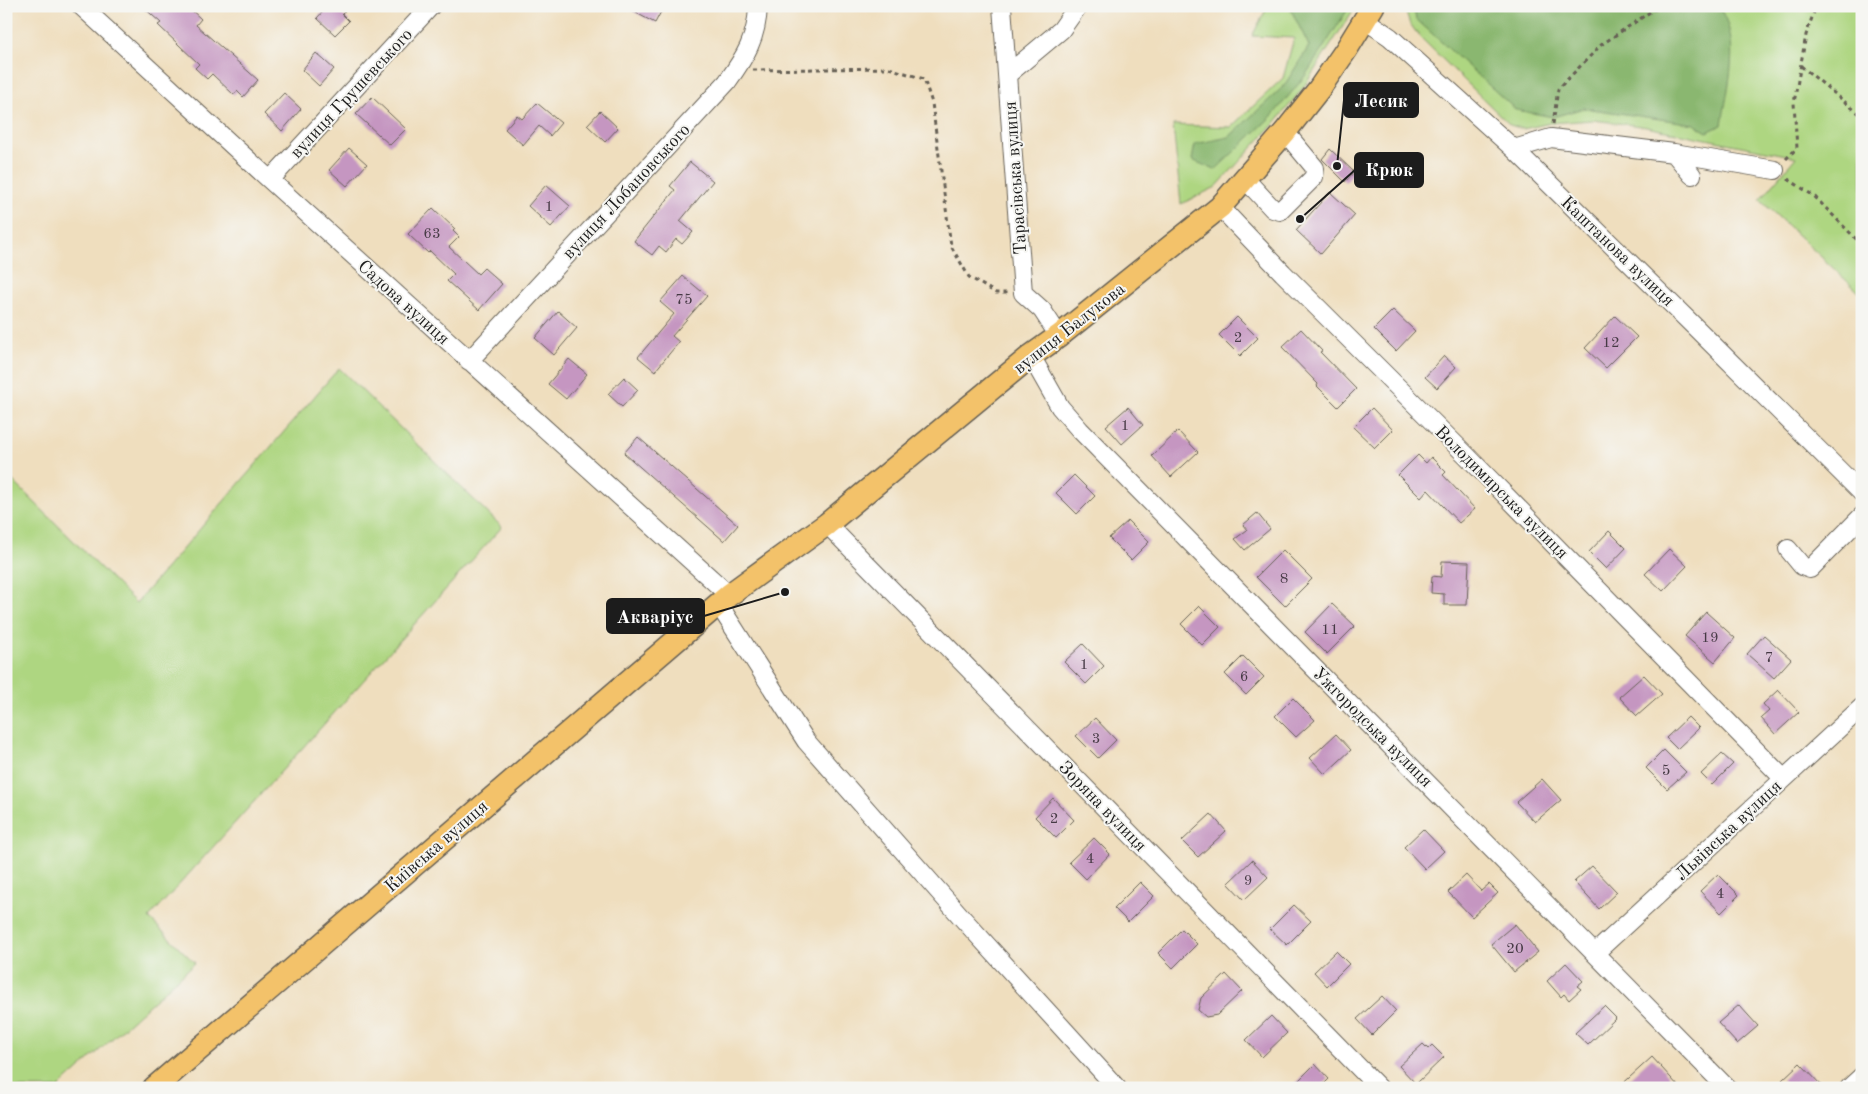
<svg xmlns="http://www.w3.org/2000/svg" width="1868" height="1094" font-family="'Old Standard TT',serif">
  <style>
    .green { fill: #aed681; stroke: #65794e }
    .forest { fill: #8ab76f; stroke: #536a46 }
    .building { fill: #c596c1 }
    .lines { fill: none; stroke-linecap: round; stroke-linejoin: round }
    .minor-casing { stroke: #666055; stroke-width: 20 }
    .major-casing { stroke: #666055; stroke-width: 25 }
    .path { stroke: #666055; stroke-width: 3; stroke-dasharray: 4 4; stroke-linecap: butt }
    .minor { stroke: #fff; stroke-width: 18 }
    .major { stroke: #f3c26a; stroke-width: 22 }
    .labels { text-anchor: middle; stroke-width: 4; stroke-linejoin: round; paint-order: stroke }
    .number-label { font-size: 15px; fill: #463a45 }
    .street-label { font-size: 18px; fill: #1c1c1c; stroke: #f6f6f2 }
    .leader { fill: none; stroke: #1c1c1c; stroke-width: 2 }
    .callout-dot { fill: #1c1c1c; stroke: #f6f6f2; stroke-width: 2 }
    .callout { fill: #1c1c1c; stroke: #1c1c1c; stroke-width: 2 }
    .callout-label { font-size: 19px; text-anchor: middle; font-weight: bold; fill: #fff }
  </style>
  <rect width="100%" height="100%" fill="#f6f6f2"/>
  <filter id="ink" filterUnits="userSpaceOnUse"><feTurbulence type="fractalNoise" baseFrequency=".02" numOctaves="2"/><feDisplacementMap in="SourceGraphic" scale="10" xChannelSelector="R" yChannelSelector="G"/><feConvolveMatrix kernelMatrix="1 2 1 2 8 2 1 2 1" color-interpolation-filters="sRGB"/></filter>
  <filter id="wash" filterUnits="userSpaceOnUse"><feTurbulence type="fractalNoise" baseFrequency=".0096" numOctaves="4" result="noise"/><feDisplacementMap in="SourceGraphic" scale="20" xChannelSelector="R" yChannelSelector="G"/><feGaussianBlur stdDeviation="1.12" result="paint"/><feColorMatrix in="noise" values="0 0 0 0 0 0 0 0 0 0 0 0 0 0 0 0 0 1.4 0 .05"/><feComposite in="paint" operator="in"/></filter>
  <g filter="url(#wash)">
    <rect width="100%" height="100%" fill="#efdebe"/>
    <path class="green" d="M1268 6H1356L1301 91 1274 124 1216 187 1181 204 1173 125 1231 127 1283 78 1294 38 1252 36Z
      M1404 6H1862V295L1760 200 1796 157 1641 126 1593 120 1551 123 1523 129 1510 125 1418 35 1409 22Z
      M339 368 502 527 149 918 195 963 58 1088H6V474L136 603Z"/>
    <path class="forest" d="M1289 6H1350L1305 76 1273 115 1215 170 1192 160 1195 144 1229 137 1284 86 1309 46Z
      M1413 6H1615L1654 12 1665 11 1674 6H1718C1743 40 1727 87 1722 125L1707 132 1694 124 1584 108 1553 117 1516 110 1416 19Z"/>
    <g id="blocks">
      <path class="building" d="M142 6H187L201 19 196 25 258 80 243 97 237 91 234 95 212 74 207 79 195 68 199 64 158 25 161 23Z
        M328 6H349L342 14 349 21 335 35 317 18Z
        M623 6H664L655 23Z
        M316 53 334 69 319 86 302 70Z
        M284 93 301 109 282 131 264 114Z
        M372 97 406 129 390 145 356 114Z
        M537 103 561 123 550 136 539 126 523 145 505 129 517 115 522 119Z
        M600 111 618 128 605 142 587 125Z
        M349 148 367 164 347 186 329 170Z
        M1330 149 1354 172 1345 182 1322 159Z
        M690 162 713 181 680 221 693 232 682 244 676 239 666 252 659 246 652 255 634 241 675 190 670 186Z
        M546 185 570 206 551 227 528 206Z
        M1330 192 1355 215 1321 254 1296 230Z
        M433 208 455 229 453 231 459 237 449 247 478 274 484 268 502 284 479 310 447 281 454 274 430 251 428 253 408 234Z
        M683 276 707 296 672 336 679 342 655 371 638 357 674 314 660 302Z
        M1393 310 1415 331 1396 351 1374 329Z
        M558 311 577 328 554 355 535 338Z
        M1615 316 1637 337 1606 368 1585 348Z
        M1237 317 1258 338 1240 356 1219 335Z
        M1301 329 1322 351 1320 352 1356 389 1338 407 1317 386 1318 384 1282 347Z
        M1444 356 1456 367 1437 388 1425 377Z
        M569 359 587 374 566 399 548 384Z
        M624 377 638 390 622 407 608 394Z
        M1128 407 1143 425 1122 444 1106 426Z
        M1372 408 1393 430 1375 448 1353 427Z
        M1178 431 1198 452 1171 477 1152 456Z
        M638 437 738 525 724 541 624 453Z
        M1418 455 1426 463 1431 457 1446 472 1443 475 1475 509 1459 523 1428 490 1421 498 1398 475Z
        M1074 475 1095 496 1077 514 1056 493Z
        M1257 513 1270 529 1245 550 1235 539 1247 530 1243 525Z
        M1128 521 1149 542 1131 560 1109 538Z
        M1609 531 1626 548 1606 569 1589 552Z
        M1669 549 1687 566 1663 591 1645 574Z
        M1283 550 1312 579 1285 606 1256 577Z
        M1442 561 1469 562 1467 605H1444V594L1431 593 1432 576 1441 577Z
        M1332 604 1355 626 1327 654 1305 632Z
        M1199 606 1220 627 1202 645 1181 624Z
        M1706 612 1735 638 1715 662 1685 636Z
        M1764 635 1791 659 1774 678 1747 654Z
        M1083 644 1104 666 1086 684 1064 662Z
        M1243 656 1264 677 1246 695 1225 674Z
        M1644 675 1662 694 1637 716 1619 697Z
        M1778 690 1799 712 1775 734 1761 718 1769 711 1763 704Z
        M1293 698 1315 720 1296 737 1275 716Z
        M1688 717 1699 728 1677 749 1666 738Z
        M1095 718 1116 740 1098 758 1076 736Z
        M1336 734 1351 750 1325 774 1310 758Z
        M1664 750 1686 772 1667 789 1646 768Z
        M1722 754 1733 764 1712 785 1701 774Z
        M1542 779 1561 800 1535 822 1516 802Z
        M1053 798 1074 820 1056 838 1035 817Z
        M1211 814 1226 831 1198 857 1182 841Z
        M1423 829 1444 851 1425 869 1404 847Z
        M1094 838 1110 854 1086 879 1069 862Z
        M1252 860 1268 877 1244 900 1228 883Z
        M1592 866 1617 892 1599 909 1574 882Z
        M1718 874 1739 895 1721 913 1700 891Z
        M1466 875 1481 891 1489 884 1498 893 1472 917 1448 892Z
        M1140 882 1154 896 1128 922 1114 908Z
        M1294 905 1311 921 1287 945 1270 929Z
        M1515 924 1538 952 1514 972 1491 944Z
        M1182 929 1197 944 1173 968 1158 953Z
        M1336 951 1349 964 1327 986 1314 972Z
        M1566 963 1583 981 1577 986 1581 989 1569 1000 1564 994 1561 997 1547 981Z
        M1226 974 1242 991 1217 1015 1206 1017 1198 1010 1201 998Z
        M1382 996 1396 1011 1372 1035 1357 1019Z
        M1739 1005 1758 1026 1737 1044 1718 1023Z
        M1604 1006 1616 1018 1588 1045 1575 1033Z
        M1271 1016 1287 1033 1262 1057 1246 1040Z
        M1423 1044 1428 1049 1432 1045 1444 1057 1416 1084 1399 1066Z
        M1652 1057 1680 1088H1618Z
        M1800 1063 1824 1088H1789L1782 1080Z
        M1315 1064 1329 1079 1320 1088H1291Z"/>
    </g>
  </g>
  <g filter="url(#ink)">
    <use href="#blocks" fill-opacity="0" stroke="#666055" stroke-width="1"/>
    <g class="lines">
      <defs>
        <path id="minor" d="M81 6 270 180 729 595
          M1002 6 1023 293 1042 310 1059 336
          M1365 20 1390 37 1514 149 1697 329 1862 493
          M1007 75 1061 30 1078 6
          M1514 149 1551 138 1674 153 1692 175
          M1674 153 1775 170
          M1245 179 1273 209 1280 211 1314 177 1315 168 1285 132
          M270 180 431 6
          M1220 207 1283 273 1467 456 1783 778
          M1031 356 1060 407 1080 430 1727 1088
          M469 361 727 82C745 57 757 38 758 6
          M827 524 1379 1088
          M1788 549 1802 566 1810 569 1862 516
          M719 605 806 741 964 920 1117 1088
          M1595 953 1862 707
          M1849 1088 1862 1076"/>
        <path id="major" d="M154 1088 729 595 827 524 1031 356 1059 336 1220 207 1285 132 1319 89 1346 50 1373 6"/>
      </defs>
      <use href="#minor" class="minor-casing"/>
      <use href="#major" class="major-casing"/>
      <path class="path" d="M1801 66 1862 116
        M753 70 889 68 924 79 932 103 951 246 969 277 996 293H1008
        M1553 124 1558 89 1601 45 1659 6
        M1786 159 1797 148 1794 103 1806 35 1816 6
        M1788 179 1814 196 1862 245"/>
      <use href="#minor" class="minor"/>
      <use href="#major" class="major"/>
    </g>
  </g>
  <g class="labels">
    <g class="number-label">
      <text x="549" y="211">1</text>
      <text x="432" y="238">63</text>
      <text x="684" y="304">75</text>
      <text x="1238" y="342">2</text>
      <text x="1611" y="347">12</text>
      <text x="1125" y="430">1</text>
      <text x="1284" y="583">8</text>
      <text x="1330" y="634">11</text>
      <text x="1710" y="642">19</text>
      <text x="1769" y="662">7</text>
      <text x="1084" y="669">1</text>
      <text x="1244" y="681">6</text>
      <text x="1096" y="743">3</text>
      <text x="1666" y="775">5</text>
      <text x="1054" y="823">2</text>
      <text x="1090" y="863">4</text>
      <text x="1248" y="885">9</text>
      <text x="1720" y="898">4</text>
      <text x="1515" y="953">20</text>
    </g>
    <g class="street-label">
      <text transform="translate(351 93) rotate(-47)" y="6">вулиця Грушевського</text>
      <text transform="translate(1015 178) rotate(-94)" y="6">Тарасівська вулиця</text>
      <text transform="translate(626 191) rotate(-47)" y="6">вулиця Лобановського</text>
      <text transform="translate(1618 251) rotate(44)" y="6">Каштанова вулиця</text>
      <text transform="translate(404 302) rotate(42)" y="6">Садова вулиця</text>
      <text transform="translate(1069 328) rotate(-38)" y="6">вулиця Балукова</text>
      <text transform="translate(1502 492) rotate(45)" y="6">Володимирська вулиця</text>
      <text transform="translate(1373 727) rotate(45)" y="6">Ужгородська вулиця</text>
      <text transform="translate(1103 806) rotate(46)" y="6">Зоряна вулиця</text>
      <text transform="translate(1728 830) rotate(-43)" y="6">Львівська вулиця</text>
      <text transform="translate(436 846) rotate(-41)" y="6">Київська вулиця</text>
    </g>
  </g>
  <path class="leader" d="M1337 166L1344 100M1300 219L1355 170M785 592L704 616"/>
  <g class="callout-dot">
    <circle cx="1337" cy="166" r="5"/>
    <circle cx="1300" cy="219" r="5"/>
    <circle cx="785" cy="592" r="5"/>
  </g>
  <g class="callout">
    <rect x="1344" y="83" width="74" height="34" rx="5"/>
    <rect x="1355" y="153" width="68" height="34" rx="5"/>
    <rect x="607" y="599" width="97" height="34" rx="5"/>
  </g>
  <g class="callout-label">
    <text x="1381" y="107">Лесик</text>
    <text x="1389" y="176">Крюк</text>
    <text x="655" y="623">Акваріус</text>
  </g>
  <rect width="1868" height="1094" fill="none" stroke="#f6f6f2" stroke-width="25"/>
</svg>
